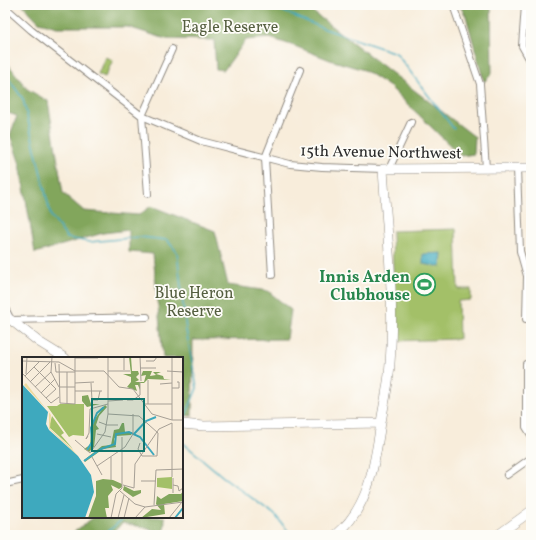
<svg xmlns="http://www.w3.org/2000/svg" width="536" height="540" font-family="Vollkorn,serif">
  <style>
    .green { fill: #a3c068; stroke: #67764a }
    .forest { fill: #82a65c; stroke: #566844 }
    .water { fill: #3ea9be; stroke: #346a74 }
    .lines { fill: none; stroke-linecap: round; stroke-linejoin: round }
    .stream { stroke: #3ea9be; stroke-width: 1.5 }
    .street-casing { stroke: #928c83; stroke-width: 8 }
    .secondary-casing { stroke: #928c83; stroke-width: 10 }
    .street { stroke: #fff; stroke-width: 6 }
    .secondary { stroke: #fff; stroke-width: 9 }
    .labels { text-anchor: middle; stroke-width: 3.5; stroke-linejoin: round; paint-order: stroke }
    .park-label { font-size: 16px; fill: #555f40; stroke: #fdfcf7 }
    .street-label { font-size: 16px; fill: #2b2b2b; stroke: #fdfcf7 }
    .leisure-label { font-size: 16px; font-weight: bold; fill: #27864d; stroke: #fdfcf7; text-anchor: end }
    .inset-river { fill: none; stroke: #3ea9be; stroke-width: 2 }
    .inset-road { fill: none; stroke: #a69f95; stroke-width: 1 }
    .view { fill: #0f766e; fill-opacity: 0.15; stroke: #0f766e; stroke-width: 2 }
    .inset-edge { fill: none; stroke: #2b2b2b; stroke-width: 2 }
  </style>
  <rect width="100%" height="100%" fill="#fdfcf7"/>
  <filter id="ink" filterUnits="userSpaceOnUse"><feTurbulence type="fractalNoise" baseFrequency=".025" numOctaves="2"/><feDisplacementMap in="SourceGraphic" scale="8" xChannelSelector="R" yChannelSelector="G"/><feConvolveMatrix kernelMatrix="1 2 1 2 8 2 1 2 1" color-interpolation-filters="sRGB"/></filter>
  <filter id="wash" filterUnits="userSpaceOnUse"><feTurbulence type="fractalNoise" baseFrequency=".012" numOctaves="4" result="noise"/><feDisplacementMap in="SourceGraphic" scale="16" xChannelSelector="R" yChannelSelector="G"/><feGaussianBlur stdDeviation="0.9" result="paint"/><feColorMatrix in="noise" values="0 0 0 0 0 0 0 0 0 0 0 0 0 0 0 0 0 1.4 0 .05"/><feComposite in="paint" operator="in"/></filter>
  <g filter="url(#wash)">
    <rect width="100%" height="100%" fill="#f8eddb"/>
    <path class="green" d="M105 57 113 60 105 77 98 74Z
      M456 229 458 289H471V300L458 301 459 339 395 341 392 231Z"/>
    <path class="forest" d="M23 5H304L475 137 474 154 461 156 390 87 364 70 330 60 297 47 270 38 246 40 224 70 216 69 214 40 166 39 128 27H57L39 22Z
      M459 5H491L492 74 484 82 466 16Z
      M5 60 27 89 48 101 63 193 84 211 139 215 151 206 215 231 228 285 268 291 291 310 287 339 193 340 192 416 182 415V358H163L153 254 129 252V230L103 233 35 253 20 164 10 135 17 116 5 112Z
      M94 517H165L164 535 143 527 122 523 111 535H70Z"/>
    <path class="water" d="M442 253 441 267 423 264V254Z"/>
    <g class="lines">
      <path class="stream" d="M268 5 325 29 396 53 454 129
        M5 74 23 99 51 216 67 238 90 242 140 237 167 240 177 252 186 330 197 388 184 420
        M182 442 222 476 275 515 291 535
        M104 535 125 517"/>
    </g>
  </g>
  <g filter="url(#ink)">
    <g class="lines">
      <defs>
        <path id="street" d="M453 5 480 84 486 168
          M525 5 522 46 531 62
          M5 7 31 30 142 116 201 141 290 164 322 167 383 169
          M517 168 520 251 527 276 526 319
          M389 169 411 122
          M148 194 142 116 172 49
          M272 275 265 158 300 70
          M5 308 11 320 147 317
          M526 364V427L531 435
          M507 475 531 458
          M5 484 23 480"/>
        <path id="secondary" d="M5 319 11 320 39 342 65 358
          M182 424 204 426 381 423
          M336 535C368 508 374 468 380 429 383 407 389 385 390 363 395 299 387 233 383 169L531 168
          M498 535 531 511"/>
      </defs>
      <use href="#street" class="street-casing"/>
      <use href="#secondary" class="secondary-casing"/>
      <use href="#street" class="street"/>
      <use href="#secondary" class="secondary"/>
    </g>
  </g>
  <defs>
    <symbol id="stadium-ring" viewBox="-11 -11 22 22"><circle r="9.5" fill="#fdfcf7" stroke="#2e9e5b" stroke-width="1.5"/><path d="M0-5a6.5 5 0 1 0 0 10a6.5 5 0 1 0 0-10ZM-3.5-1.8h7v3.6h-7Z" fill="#2e9e5b"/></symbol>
  </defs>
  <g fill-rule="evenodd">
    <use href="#stadium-ring" x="412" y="272" width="25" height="25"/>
  </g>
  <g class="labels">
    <g class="park-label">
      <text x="230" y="32">Eagle Reserve</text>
      <text x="194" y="298">Blue Heron<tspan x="194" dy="18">Reserve</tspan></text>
    </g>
    <g class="street-label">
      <text transform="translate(381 151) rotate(1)" y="6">15th Avenue Northwest</text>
    </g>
    <g class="leisure-label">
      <text x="410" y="282">Innis Arden<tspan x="410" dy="18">Clubhouse</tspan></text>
    </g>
  </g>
  <g transform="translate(22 357)">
    <rect width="161" height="161" fill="#f8eddb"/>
    <path d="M38 47H62V79L51 78 47 80 25 49H35ZM30 59 42 76 39 78 51 92 27 70ZM150 120V132L135 130V121Z" fill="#a3c068"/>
    <path d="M107 0H109L110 14H116L117 17 114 20 117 23 113 25H122L124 18 119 19 121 14H130L128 19 134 18 131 15H139L134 17 141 19 142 22 149 23 126 22 122 26H118V33L116 28H113L115 34 105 30 109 25V20L101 17H109ZM66 38 69 47H78L65 50 60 44V39ZM83 48 85 50 77 59 74 68 77 72 74 73 72 90 67 95 62 92 68 88 70 66ZM100 66H102L103 75H110L109 78 94 79 92 82 94 90 81 92 63 105 62 103 80 89 89 88 92 73 97 72ZM81 122 91 123 100 127V130L97 132 89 128 91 133 86 139 87 151H83L85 161H66L74 139V124ZM102 129 112 134 119 133V136L111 140 101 133ZM161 134V144L142 147 143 157 119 161 130 152 139 153 134 147 135 139 139 142 147 137H159Z" fill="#82a65c"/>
    <path d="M4 26 10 34 29 58 28 72 50 92 56 99 27 72V55L2 28Z" fill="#eeda9e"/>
    <path d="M0 27 26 55 24 67 27 73 56 99 69 118 72 135 63 161H0Z" fill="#3ea9be"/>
    <path class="inset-river" d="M112 77 124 64 134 60M65 93 70 85 69 71 75 56 82 50M62 104 79 92 93 87 94 77 107 75 118 80 132 98M153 161 161 151"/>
    <path class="inset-road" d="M30 0 29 15 37 30H53M118 0 119 24M150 0V63M53 1H76M0 4 37 5 53 14M124 4H132L135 0M33 6 34 15H53M37 7 38 46 53 47V0M12 10 34 32 24 41M118 11H134M102 13V0M53 14H82L97 30 111 32 130 57 150 63H161M86 14H108M145 14 161 15M45 15V47M0 16 29 46 37 40M4 17 5 0M3 19 18 4M126 23V47M8 25 28 5M53 26 72 25M69 26 70 43H76L78 34M138 27 150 26M13 30 29 15M150 31H157V25H155M53 34H80M19 36 33 22M105 43H111L118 38V25M86 44 101 43M122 47H150M86 57 117 59 136 76 135 99H120M77 65 85 68H96M150 66V120M75 77 89 80M66 79 64 82 67 76 68 52 86 47M53 83 68 96 83 75 86 57V0M118 86 116 92 120 99M70 100 80 118M89 100V123M75 109 103 90 111 77V57M119 124H134M101 128 112 131 113 107 137 72 150 66M151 128 156 129 157 134 161 131M98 134 113 147 123 150 161 145M151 136V121M132 148 134 113 161 112M89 161 94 137 100 131V80M96 161 102 138M102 161 107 141M113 161 123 150M147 161 160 145"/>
    <path class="view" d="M70 42H122V94H70Z"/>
    <rect width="161" height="161" class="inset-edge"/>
  </g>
  <rect width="536" height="540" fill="none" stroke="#fdfcf7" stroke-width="20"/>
</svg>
